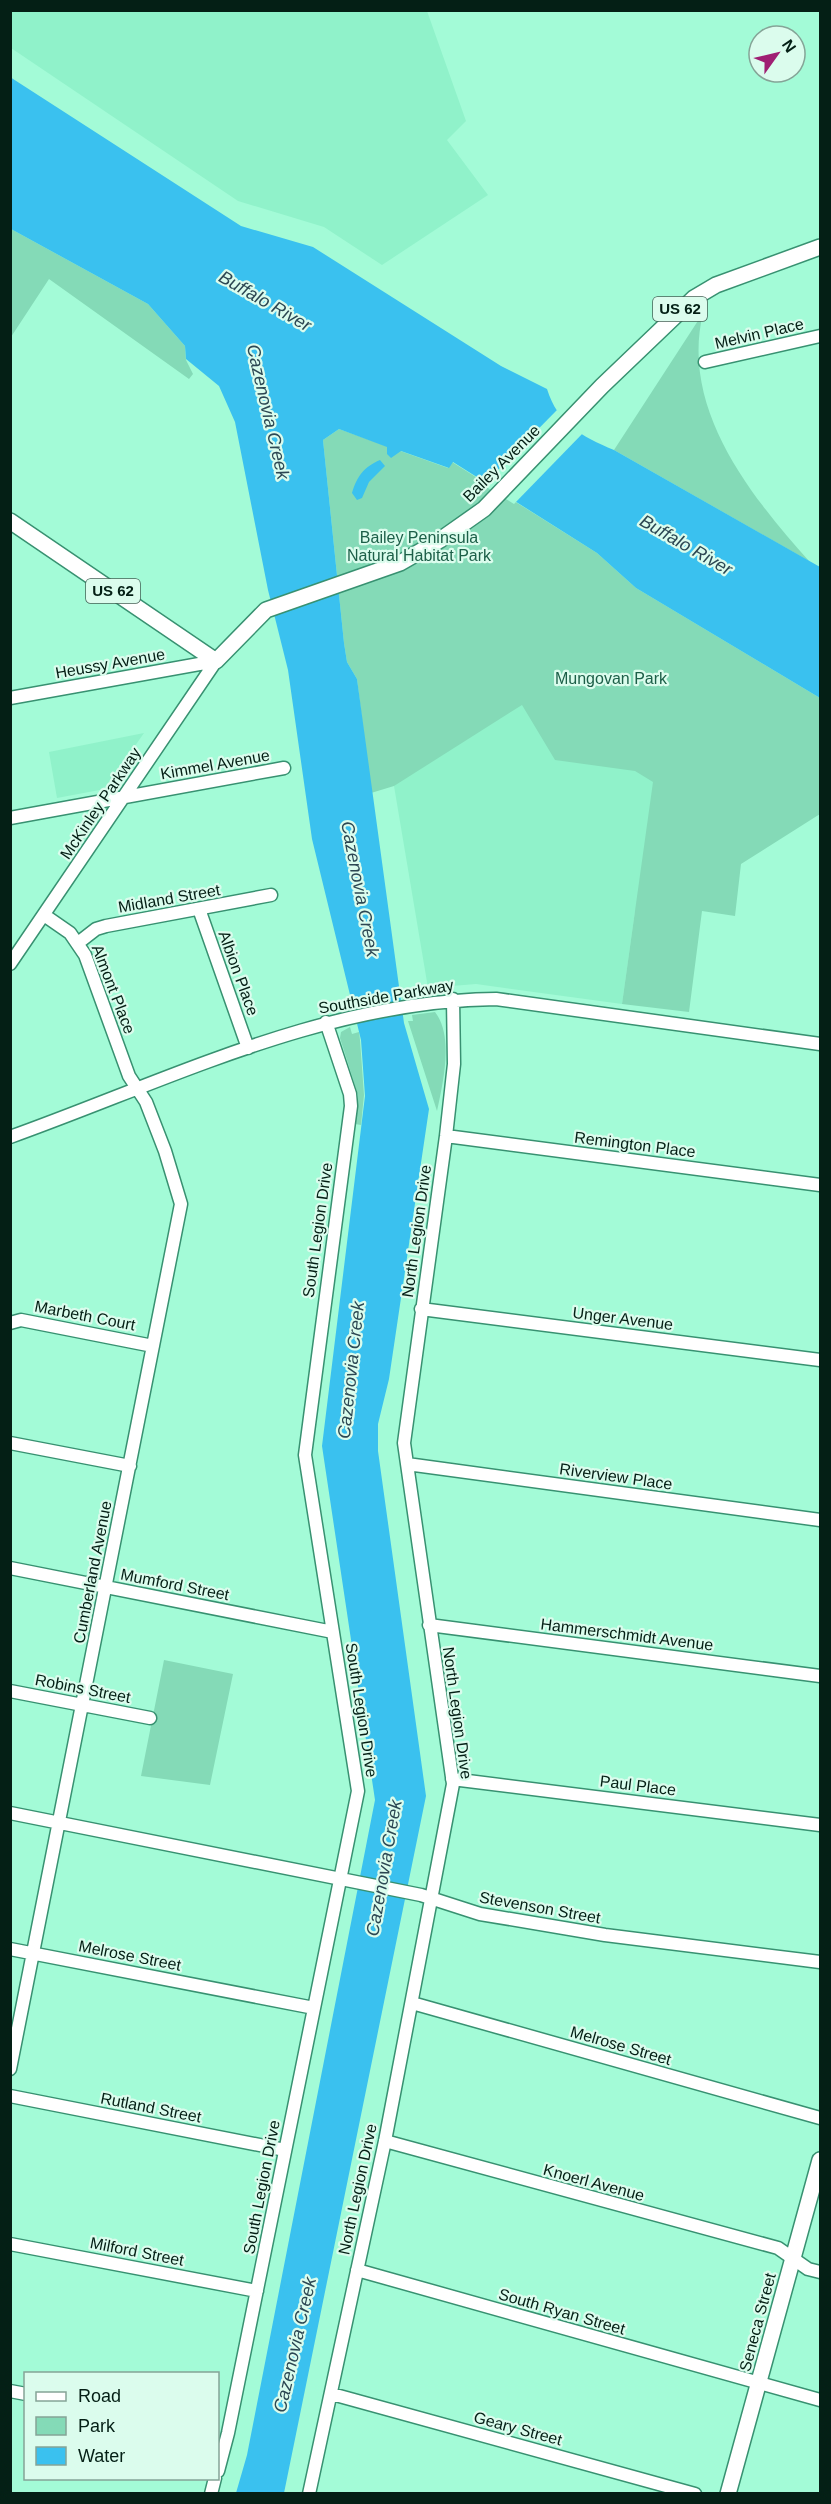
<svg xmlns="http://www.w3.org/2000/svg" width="831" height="2504" font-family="Helvetica,sans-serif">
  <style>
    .built { fill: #90f2ca }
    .green { fill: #84dab7 }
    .water { fill: #3ac1ef }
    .pier { fill: #a3fbd7 }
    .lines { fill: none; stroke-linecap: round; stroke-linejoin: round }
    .minor-casing { stroke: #389171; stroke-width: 15 }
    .major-casing { stroke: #389171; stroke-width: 18 }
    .minor { stroke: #fff; stroke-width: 12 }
    .major { stroke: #fff; stroke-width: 15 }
    .labels { text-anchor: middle; stroke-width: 4.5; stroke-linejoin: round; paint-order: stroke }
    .shield { fill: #dbfced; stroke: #446156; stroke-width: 1.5 }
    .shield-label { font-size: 15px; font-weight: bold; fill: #041f15 }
    .street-label { font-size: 16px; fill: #041f15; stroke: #dbfced }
    .park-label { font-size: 16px; fill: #1c5f48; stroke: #dbfced }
    .water-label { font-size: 18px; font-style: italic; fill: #2c4753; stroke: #dbfced }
  </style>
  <rect width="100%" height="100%" fill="#a3fbd7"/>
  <path class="built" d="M10 11H427L466 121 447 140 488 195 382 265 324 227 238 201 11 48Z
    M444 634 820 698V814L635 911 622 1004 476 984 428 988 394 786Z
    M144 733 105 789 57 798 49 752Z"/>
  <path class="green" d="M11 229 148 304 185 346 186 360 193 374 189 379 49 279 11 337Z
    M703 313C680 408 750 495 809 561L614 450Z
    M339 429 448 468 452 462 597 553 636 588 820 698V814L741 864 735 916 702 911 689 1012 622 1004 653 782 635 771 555 760 522 705 394 786 371 793 357 679 347 662 344 643 323 440Z
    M435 1012C454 1036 443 1083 437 1111L408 1021H413L412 1015Z
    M350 1027 352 1034 359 1032 360 1040 364 1095 361 1125 355 1124 358 1095 340 1038 341 1032Z
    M164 1660 233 1674 210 1785 141 1776Z"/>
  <path class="water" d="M10 77 241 226 313 247 501 366 547 389C558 424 581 436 614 450L820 567V698L636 588 597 553 453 462 449 468 401 451 391 458 387 454V447L339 429 323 440 344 643 347 662 357 679 404 1023 429 1109 389 1379 378 1424V1451L426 1796 284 2493H236L247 2455 375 1800 322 1446 365 1096 361 1040 312 839 288 670 268 590 235 422 219 386 186 359 185 346 148 304 11 229Z
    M380 460 385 466 369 482 362 498 357 500 352 493C357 476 364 467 380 460Z"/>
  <path class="pier" d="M557 410 584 432 514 504 483 485Z"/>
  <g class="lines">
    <defs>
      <path id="minor" d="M705 362 820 336
        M10 698 216 661
        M10 818 284 768
        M199 909 248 1048
        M78 943 96 929 106 926 271 895
        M10 964 216 661
        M446 1136 820 1185
        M10 1137C169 1080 324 1001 496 999L820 1044
        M421 1309 820 1360
        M10 1323 21 1320 153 1346
        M10 1443 130 1466
        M407 1464 820 1520
        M10 1568 333 1632
        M429 1625 820 1676
        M10 1691 150 1718
        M452 1779 820 1825
        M10 1813 421 1895 480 1914 605 1935 820 1962
        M10 1949 314 2008
        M412 2003 820 2118
        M10 2069 181 1204 165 1151 146 1102 129 1076 85 955 70 933 44 915
        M10 2096 285 2150
        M385 2141 778 2248 808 2269 820 2272
        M10 2244 257 2291
        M357 2270 820 2400
        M10 2391 26 2394
        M332 2394 695 2494
        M218 2471 228 2433 358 1791 305 1455 351 1106 350 1094 326 1022
        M211 2494 215 2478
        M309 2494 385 2141 453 1784 404 1443 446 1136 454 1064 453 999"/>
      <path id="major" d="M10 521 216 661 266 610 400 563 440 540 484 509 602 386 694 298 716 285 820 247
        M728 2494 820 2160"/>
    </defs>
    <use href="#minor" class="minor-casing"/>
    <use href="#major" class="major-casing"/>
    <use href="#minor" class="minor"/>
    <use href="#major" class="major"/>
  </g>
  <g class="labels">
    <g class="shield">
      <rect x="653" y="297" width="54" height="24" rx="4.5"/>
      <rect x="86" y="579" width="54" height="24" rx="4.5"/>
    </g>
    <g class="shield-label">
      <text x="680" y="314">US 62</text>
      <text x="113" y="596">US 62</text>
    </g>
    <g class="street-label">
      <text transform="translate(759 333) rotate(-13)" y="6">Melvin Place</text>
      <text transform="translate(501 463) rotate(-45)" y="6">Bailey Avenue</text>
      <text transform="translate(110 663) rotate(-10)" y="6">Heussy Avenue</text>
      <text transform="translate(215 764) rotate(-10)" y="6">Kimmel Avenue</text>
      <text transform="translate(100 803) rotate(-56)" y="6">McKinley Parkway</text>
      <text transform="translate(169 898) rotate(-10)" y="6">Midland Street</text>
      <text transform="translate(239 973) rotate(70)" y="6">Albion Place</text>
      <text transform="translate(114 989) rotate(69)" y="6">Almont Place</text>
      <text transform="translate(386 996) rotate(-10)" y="6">Southside Parkway</text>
      <text transform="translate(635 1144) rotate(7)" y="6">Remington Place</text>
      <text transform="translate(317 1230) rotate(-82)" y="6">South Legion Drive</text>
      <text transform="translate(416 1231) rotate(-82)" y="6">North Legion Drive</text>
      <text transform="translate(85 1315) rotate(11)" y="6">Marbeth Court</text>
      <text transform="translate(623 1318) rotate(7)" y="6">Unger Avenue</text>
      <text transform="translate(616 1476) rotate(8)" y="6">Riverview Place</text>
      <text transform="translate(92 1572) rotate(-79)" y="6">Cumberland Avenue</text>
      <text transform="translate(175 1584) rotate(11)" y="6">Mumford Street</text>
      <text transform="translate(627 1634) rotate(7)" y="6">Hammerschmidt Avenue</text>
      <text transform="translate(83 1688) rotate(11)" y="6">Robins Street</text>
      <text transform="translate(362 1710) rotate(81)" y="6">South Legion Drive</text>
      <text transform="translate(458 1713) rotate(82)" y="6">North Legion Drive</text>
      <text transform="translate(638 1785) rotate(7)" y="6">Paul Place</text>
      <text transform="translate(540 1907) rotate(10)" y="6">Stevenson Street</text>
      <text transform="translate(130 1955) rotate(11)" y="6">Melrose Street</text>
      <text transform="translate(621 2045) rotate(16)" y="6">Melrose Street</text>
      <text transform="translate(151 2107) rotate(11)" y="6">Rutland Street</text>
      <text transform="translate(594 2182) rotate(15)" y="6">Knoerl Avenue</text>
      <text transform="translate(261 2187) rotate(-79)" y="6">South Legion Drive</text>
      <text transform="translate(357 2189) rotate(-78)" y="6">North Legion Drive</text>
      <text transform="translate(137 2251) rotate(11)" y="6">Milford Street</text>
      <text transform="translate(562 2311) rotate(16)" y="6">South Ryan Street</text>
      <text transform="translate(757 2322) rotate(-75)" y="6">Seneca Street</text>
      <text transform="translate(518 2428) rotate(15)" y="6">Geary Street</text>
    </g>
    <g class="park-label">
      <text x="419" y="543">Bailey Peninsula<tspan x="419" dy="18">Natural Habitat Park</tspan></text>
      <text x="611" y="684">Mungovan Park</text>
    </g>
    <g class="water-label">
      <text transform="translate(265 301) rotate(30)" y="6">Buffalo River</text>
      <text transform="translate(268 412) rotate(77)" y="6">Cazenovia Creek</text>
      <text transform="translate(686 545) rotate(30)" y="6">Buffalo River</text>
      <text transform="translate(360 889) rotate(79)" y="6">Cazenovia Creek</text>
      <text transform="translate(351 1370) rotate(-84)" y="6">Cazenovia Creek</text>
      <text transform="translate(384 1868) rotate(-80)" y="6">Cazenovia Creek</text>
      <text transform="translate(295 2345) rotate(-77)" y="6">Cazenovia Creek</text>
    </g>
  </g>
  <rect width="831" height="2504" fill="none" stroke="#041f15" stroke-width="24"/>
  <rect x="24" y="2372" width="195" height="108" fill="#dbfced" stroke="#85a497" stroke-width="1.5"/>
  <rect x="36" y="2392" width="30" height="9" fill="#ffffff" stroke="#85a497" stroke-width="1.5"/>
  <text x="78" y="2402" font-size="18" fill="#041f15">Road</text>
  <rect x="36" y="2417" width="30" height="18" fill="#84dab7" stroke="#85a497" stroke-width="1.5"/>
  <text x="78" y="2432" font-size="18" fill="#041f15">Park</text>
  <rect x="36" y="2447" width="30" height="18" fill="#3ac1ef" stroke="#85a497" stroke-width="1.5"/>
  <text x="78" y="2462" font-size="18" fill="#041f15">Water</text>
  <g transform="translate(777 54) rotate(56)"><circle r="28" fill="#dbfced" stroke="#85a497" stroke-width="1.5"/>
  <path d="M0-4.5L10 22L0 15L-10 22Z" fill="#9f1f73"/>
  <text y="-9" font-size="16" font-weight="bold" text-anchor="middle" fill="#041f15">N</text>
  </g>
</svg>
